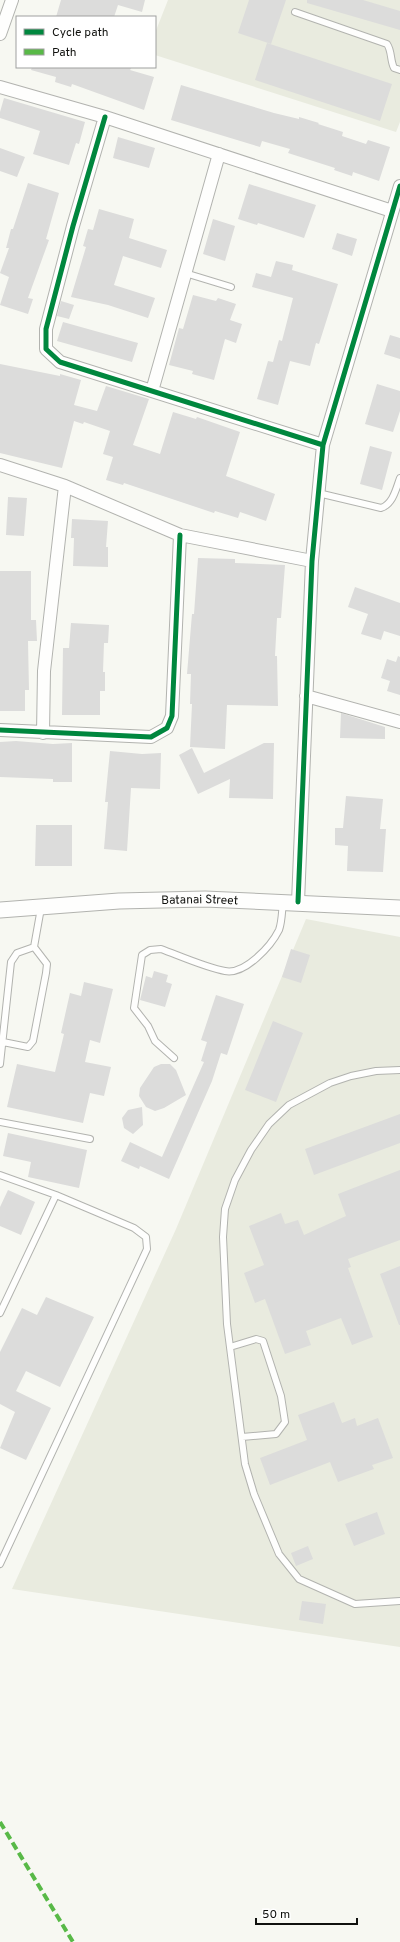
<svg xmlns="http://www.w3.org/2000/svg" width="400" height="1942" font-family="Overpass,sans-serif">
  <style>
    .built { fill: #e9ebdf }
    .building { fill: #dcdcdb }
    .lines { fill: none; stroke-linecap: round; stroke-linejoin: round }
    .service-casing { stroke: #b2b3af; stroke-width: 8 }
    .minor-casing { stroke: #b2b3af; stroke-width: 14 }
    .tertiary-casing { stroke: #b2b3af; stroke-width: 17 }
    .service { stroke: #fefefd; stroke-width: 6 }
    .minor { stroke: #fefefd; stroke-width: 12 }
    .tertiary { stroke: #fefefd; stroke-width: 15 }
    .quiet { stroke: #58b947; stroke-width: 4; stroke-dasharray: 8 4; stroke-linecap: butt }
    .cycleway-casing { stroke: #fff; stroke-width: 8 }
    .cycleway { stroke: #00873e; stroke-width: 5 }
    .labels { text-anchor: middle; stroke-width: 3; stroke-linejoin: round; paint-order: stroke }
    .street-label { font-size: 12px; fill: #10110e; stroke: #fff }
  </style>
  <rect width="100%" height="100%" fill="#f7f8f2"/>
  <path class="built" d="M168 0H400V122L396 132 155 55V33Z
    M306 919 400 937V1647L12 1589 176 1229Z"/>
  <path class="building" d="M61 0H145L142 12 118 5 114 17H56Z
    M249 0H286L271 44 238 33Z
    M307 0H363L400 11V30L307 3Z
    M267 43 392 84 380 121 255 80Z
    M32 67H132L130 70 154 77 144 110 72 84 71 87 55 82 56 77 31 70Z
    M181 85 274 113 299 119V117L319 123 318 124 343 132 342 136 366 144 368 140 390 147 379 181 353 172 352 176 334 170 335 168 288 153 290 149 262 141 260 147 171 120Z
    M4 98 85 122 79 144 76 143 69 165 33 154 40 131 0 118V112Z
    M118 137 155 148 149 168 113 158Z
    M0 148 25 157 17 177 0 171Z
    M28 183 59 193 46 239 49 240 28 298 33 299 28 314 0 305 9 277 0 273 9 248H6L11 229H13Z
    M249 184 316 205 304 238 258 223 257 225 238 219Z
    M99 209 134 219 129 238 167 250 161 268 123 256 114 285 155 298 148 318 108 305 71 297 86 247 83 246 88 229 93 230Z
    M213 219 235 226 225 261 203 254Z
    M337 233 357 239 352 256 332 249Z
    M276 261 293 265 292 270 338 284 319 344 316 343 310 366 290 361 278 405 257 399 268 361 273 362 279 340 282 341 293 298 252 287 256 273 271 277Z
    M193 295 216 301 218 298 236 304 230 320 242 324 236 343 225 339 214 380 192 374 193 371 169 365 179 328 183 329Z
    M61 301 74 305 69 319 57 316Z
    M63 322 138 343 132 362 57 341Z
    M390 335 400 338V359L384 354Z
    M0 364 60 376V374L81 380 74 405 97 411 106 386 149 399 133 445 160 454 173 412 196 419 197 417 240 432 226 476 275 494 266 521 240 512 238 518 215 511 214 513 124 483 123 485 106 480 113 457 103 454 110 431 84 422 83 424 74 421 62 468 0 453Z
    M377 384 400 391V411L393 432 365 424Z
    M370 446 392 452 382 490 360 484Z
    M8 497 27 498 24 536 6 535Z
    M72 519 108 521 106 547H108V567L73 566 74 538H71Z
    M198 558 235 559V563L285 565 281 618H277L275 656H277L278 706 227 705 225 749 190 747 192 704H190L191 674H187L192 614H194Z
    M0 571H31V620H36L37 641H28L29 690H25V711H0Z
    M355 587 400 603V636L384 631 381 640 361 634 368 614 348 607Z
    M71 623 109 625 108 643H104L103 672H105V691H100V715H62L63 648H69Z
    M398 656 400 657V695L387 691 390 681 381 678 387 659 396 662Z
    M341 713 385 727V739L340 738Z
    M16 741 53 744 72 743V782H53V779L0 777V742Z
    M264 743H274L273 799 229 798 230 779 198 794 179 755 192 748 204 773Z
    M110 751 142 754 161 753 160 789 131 788 127 851 104 849 108 802H105Z
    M346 796 383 799 380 829H386L383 872 347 871 348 846 335 845V828H343Z
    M36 825H72V866H35Z
    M291 949 310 955 301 983 282 977Z
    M154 971 168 975 166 982 172 984 165 1007 140 1000 146 976 152 978Z
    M84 982 113 989 100 1043 90 1040 85 1062 111 1067 104 1096 90 1093 83 1123 7 1107 17 1064 55 1072 64 1034 61 1033 70 993 81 996Z
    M216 995 244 1004 227 1055 221 1053 212 1081 169 1179 140 1166 139 1169 121 1161 130 1142 162 1157 204 1062 201 1061 207 1042 201 1040Z
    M273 1021 303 1033 276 1102 245 1090Z
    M161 1064H170L176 1070 186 1095 164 1108 155 1111 146 1107 139 1096 140 1088 154 1067Z
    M142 1107 143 1125 133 1134 124 1128 122 1118 128 1110Z
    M400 1114V1143L314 1175 305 1149Z
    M8 1133 87 1150 79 1188 28 1177 31 1162 3 1156Z
    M400 1170V1240L348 1259 351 1267 348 1268 373 1337 352 1345 341 1318 306 1331 311 1345 285 1354 265 1299 255 1303 244 1273 264 1265 249 1226 281 1213 285 1224 298 1220 304 1235 346 1216 338 1194Z
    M8 1190 35 1202 21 1235 0 1226V1207Z
    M400 1266V1325H399L380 1274Z
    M46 1297 94 1317 60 1387 26 1371 16 1391 51 1408 26 1460 0 1448 15 1412 0 1404V1352L22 1308 37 1315Z
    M334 1402 342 1423 355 1418 357 1426 378 1418 393 1458 372 1465 374 1469 338 1482 330 1462 270 1485 260 1458 307 1440 298 1415Z
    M377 1512 385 1534 354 1546 345 1524Z
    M308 1546 313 1559 296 1566 291 1553Z
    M302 1601 326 1604 323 1624 299 1620Z"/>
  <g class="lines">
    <defs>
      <path id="service" d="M295 12 387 44C392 51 390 60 394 68L400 70
        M185 273 231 287
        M318 493 381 508C393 504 396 489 400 478
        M3 1042 28 1047 33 1041 46 973 47 964 34 947
        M174 1058 155 1041 148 1026 134 1008 142 955 150 950 161 949C180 956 207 968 225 971 245 975 271 946 279 930 282 922 282 910 283 902
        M0 1064 11 962 17 953 34 947 41 908
        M400 1070 376 1071 351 1076 330 1083 289 1105 269 1124 251 1150 235 1180 225 1209 223 1237 227 1324 245 1464 254 1494 279 1554 299 1579 355 1604 400 1601
        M0 1122 90 1139
        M0 1175 56 1195 134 1228 146 1237 147 1249 0 1564
        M0 1313 56 1195
        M230 1347 256 1339 263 1341 281 1396 285 1422 276 1434 242 1437"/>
      <path id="minor" d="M0 34 12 0
        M0 87 105 117 392 211
        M105 117 73 226 46 329V349L60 362 323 445
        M152 391 219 154
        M0 465 65 486 180 535 312 561
        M306 696 400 722
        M0 730 151 737 167 728 172 716 180 535
        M43 733 44 671 65 486
        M298 902 312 561 323 445 400 186"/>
      <g id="tertiary">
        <path id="s1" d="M0 910 119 901 205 899 400 908"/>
      </g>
    </defs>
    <use href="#service" class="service-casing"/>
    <use href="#minor" class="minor-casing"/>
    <use href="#tertiary" class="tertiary-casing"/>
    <use href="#service" class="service"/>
    <use href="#minor" class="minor"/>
    <use href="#tertiary" class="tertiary"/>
    <path class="quiet" d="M0 1822 73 1942"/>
    <defs>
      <path id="cycleway" d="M105 117 73 226 46 329V349L60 362 323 445
        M0 730 151 737 167 728 172 716 180 535
        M298 902 312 561 323 445 400 186"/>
    </defs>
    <use href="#cycleway" class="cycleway-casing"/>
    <use href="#cycleway" class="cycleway"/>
  </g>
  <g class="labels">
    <g class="street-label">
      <text dy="4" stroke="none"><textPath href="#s1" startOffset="200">Batanai Street</textPath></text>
    </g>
  </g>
  <rect x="16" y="16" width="140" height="52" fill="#ffffff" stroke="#9fa09f"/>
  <rect x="24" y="29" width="20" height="6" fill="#00873e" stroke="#9fa09f"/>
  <text x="52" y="36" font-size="12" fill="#10110e">Cycle path</text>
  <rect x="24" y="49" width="20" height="6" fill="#58b947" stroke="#9fa09f"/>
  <text x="52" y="56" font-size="12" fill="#10110e">Path</text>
  <path d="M256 1918v6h101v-6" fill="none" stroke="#10110e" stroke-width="2"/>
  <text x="262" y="1918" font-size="12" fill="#10110e" stroke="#ffffff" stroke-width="3" paint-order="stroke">50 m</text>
</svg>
